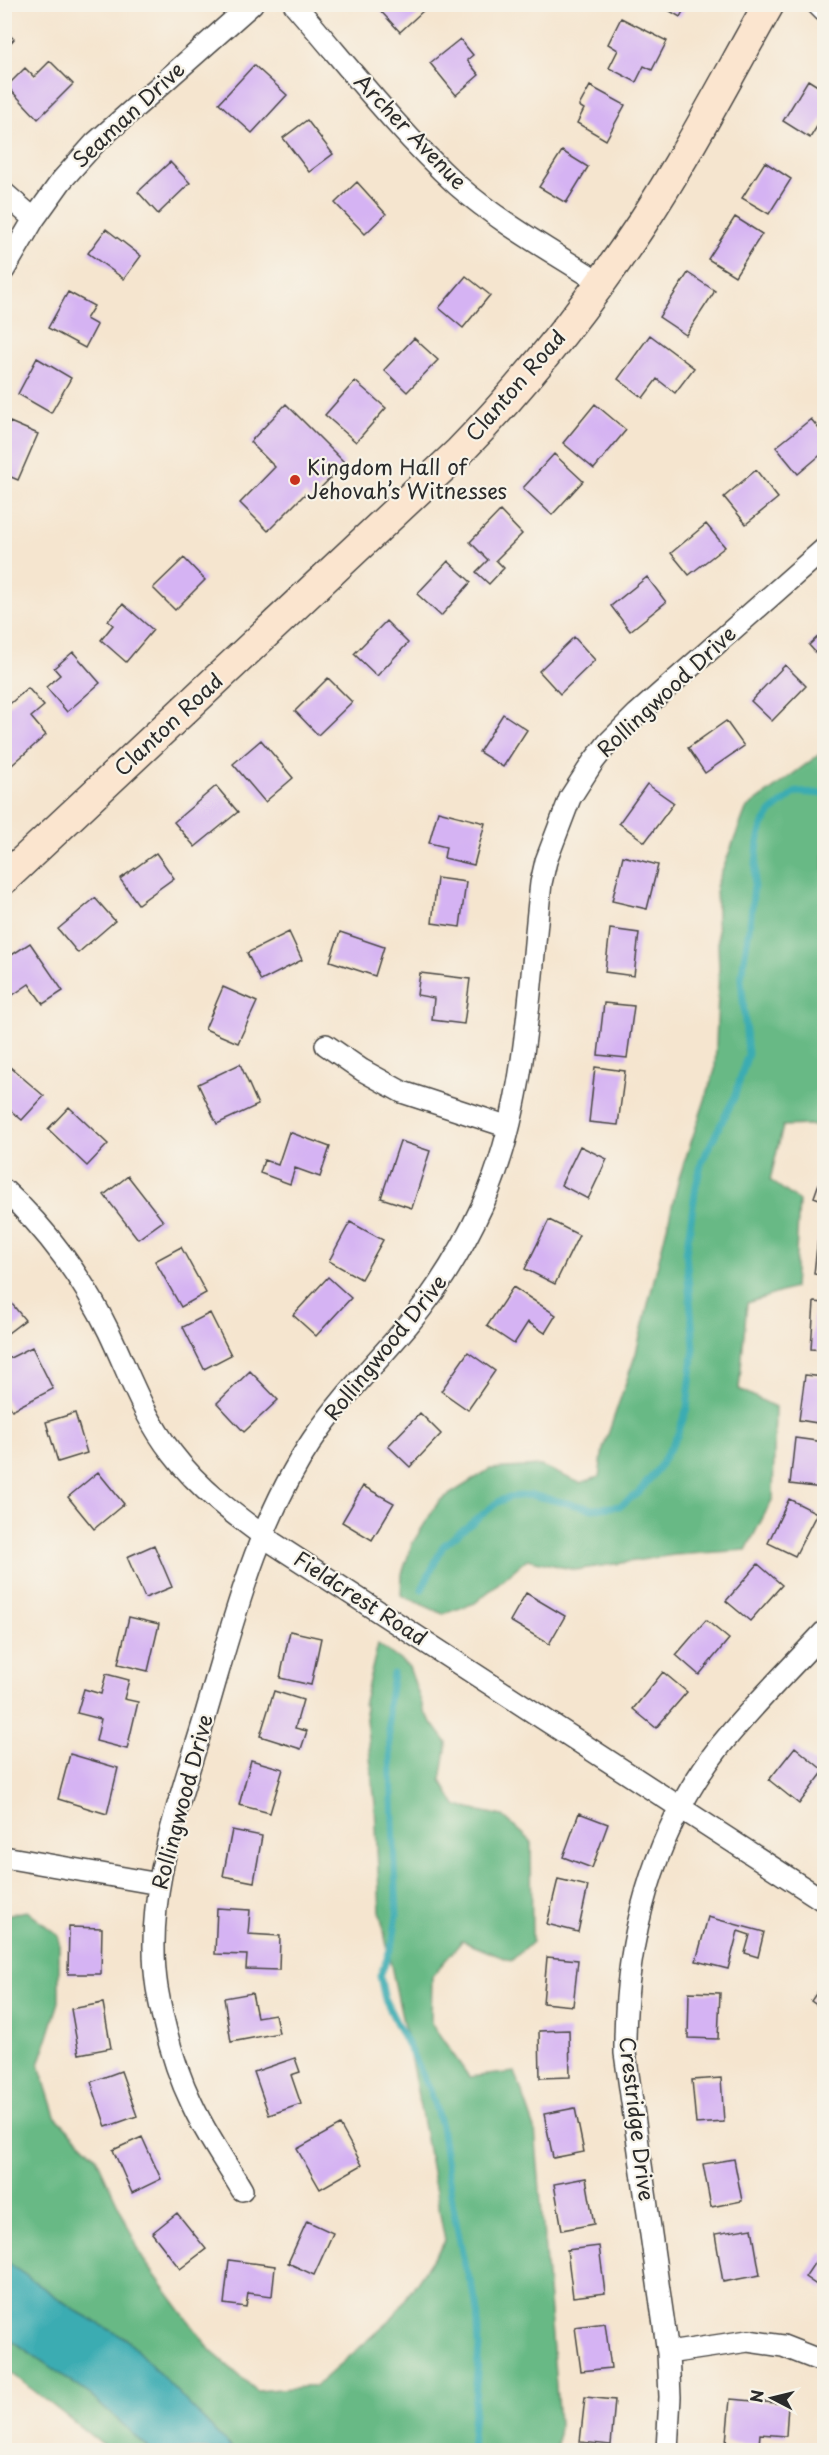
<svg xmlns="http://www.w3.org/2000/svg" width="829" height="2455" font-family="'Playpen Sans',sans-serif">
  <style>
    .forest { fill: #68b985; stroke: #4a7258; stroke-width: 1.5 }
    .water { fill: #3aacb2; stroke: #326c6e; stroke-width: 1.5 }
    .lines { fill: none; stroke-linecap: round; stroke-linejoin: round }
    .stream { stroke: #3aacb2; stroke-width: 7 }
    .building { fill: #d5b3f3 }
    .minor-casing { stroke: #494744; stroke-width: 24 }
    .secondary-casing { stroke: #494744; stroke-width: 33 }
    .minor { stroke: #fff; stroke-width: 21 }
    .secondary { stroke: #fbe5cf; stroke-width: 30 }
    .poi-dot { fill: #c8321e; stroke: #f7f3e8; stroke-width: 2 }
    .labels { text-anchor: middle; stroke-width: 4.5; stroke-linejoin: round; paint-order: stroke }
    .street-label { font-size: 21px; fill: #2b2b2b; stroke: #f7f3e8 }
    .poi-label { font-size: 21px; fill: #2b2b2b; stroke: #f7f3e8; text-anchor: start }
  </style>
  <rect width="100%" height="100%" fill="#f7f3e8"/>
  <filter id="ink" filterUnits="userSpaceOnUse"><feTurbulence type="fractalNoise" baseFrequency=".0167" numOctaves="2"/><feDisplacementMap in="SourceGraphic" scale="12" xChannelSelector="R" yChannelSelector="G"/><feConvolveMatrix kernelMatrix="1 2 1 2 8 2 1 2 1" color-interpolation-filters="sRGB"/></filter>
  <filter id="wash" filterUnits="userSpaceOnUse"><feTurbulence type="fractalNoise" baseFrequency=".008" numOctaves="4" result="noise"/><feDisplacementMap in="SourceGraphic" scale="24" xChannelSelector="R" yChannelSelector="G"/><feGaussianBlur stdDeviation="1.35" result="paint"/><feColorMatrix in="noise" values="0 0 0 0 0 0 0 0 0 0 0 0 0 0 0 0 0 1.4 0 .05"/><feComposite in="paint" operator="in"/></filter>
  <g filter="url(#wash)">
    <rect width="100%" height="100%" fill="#f5e5cf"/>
    <path class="forest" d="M824 751V1129L809 1125 783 1126 770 1180 799 1201 794 1288 747 1303 739 1389 775 1407 773 1498 746 1550 674 1555 575 1570 527 1559 475 1603 443 1614 401 1595 402 1574 412 1544 439 1501 490 1469 541 1466 580 1483 599 1477 603 1449 636 1353 679 1178 715 1070 719 969 716 887 746 809Z
      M378 1644 409 1667 425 1713 447 1743 441 1780 456 1806 503 1816 531 1841 532 1942 511 1961 462 1941 432 1976 431 2023 469 2077 515 2072 535 2129 559 2423 557 2450H233L126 2339 78 2312 5 2261V1915L27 1911 59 1936V2002L39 2065 55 2116 96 2157 143 2259 211 2351 257 2391 316 2386 391 2320 445 2241 414 2075 380 1913 375 1804 364 1701Z
      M4 2335 92 2396 151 2450H107L98 2441 5 2368Z"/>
    <path class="water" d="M5 2261 78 2312 126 2339 233 2450H151L92 2396 5 2335Z"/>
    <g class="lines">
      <path class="stream" d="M422 1589 443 1546 498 1502 509 1497 531 1495 593 1509 620 1506 638 1493 658 1469 677 1436 687 1408 694 1347 686 1253 696 1186 702 1161 734 1098 748 1054 741 979 751 916 758 842 762 826 771 812 796 792 824 794
        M393 1674 388 1706 397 1914 393 1942 380 1976 385 2000 430 2090 441 2126 453 2207 464 2262 477 2303 479 2347 471 2450"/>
    </g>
    <g id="blocks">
      <path class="building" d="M378 4H419L424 10 400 32 376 6Z
        M658 4H687L680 17Z
        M621 18 667 41 652 70 644 66 636 82 609 68 618 50 608 44Z
        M4 30 14 39 4 50Z
        M460 39 473 55 467 60 479 75 456 95 430 63Z
        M50 61 73 84 38 119 7 86 25 68 34 77Z
        M254 65 287 95 252 133 219 103Z
        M808 80 824 90V115L810 138 783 121Z
        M590 86 625 105 606 140 577 123 584 109 579 106Z
        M307 120 333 154 309 172 283 138Z
        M562 151 588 167 566 203 539 187Z
        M170 162 190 183 158 214 138 192Z
        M765 162 791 179 769 214 742 198Z
        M357 182 386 214 365 234 335 203Z
        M735 217 762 234 735 276 708 259Z
        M106 229 141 256 124 279 88 253Z
        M688 273 715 291 686 335 659 317Z
        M466 276 490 295 463 328 439 308Z
        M68 292 94 306 86 319 97 325 85 348 48 328Z
        M650 335 694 368 675 393 657 379 643 398 618 379Z
        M414 338 438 360 407 392 384 370Z
        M37 358 71 378 51 413 18 394Z
        M355 381 386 408 356 442 325 415Z
        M286 404 345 463 310 499 305 494 268 531 240 503 275 467 250 442Z
        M595 404 626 430 594 469 563 443Z
        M811 419 824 435V452L798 474 776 447Z
        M10 422 38 434 18 480 4 474V436Z
        M554 454 583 481 552 515 523 488Z
        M756 470 778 498 746 524 724 497Z
        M500 511 522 534 496 560 504 568 489 584 476 572 488 560 470 542Z
        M706 524 725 547 689 575 671 553Z
        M184 558 205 580 175 610 153 588Z
        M448 561 471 582 441 616 417 594Z
        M647 577 666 602 630 631 611 606Z
        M123 604 153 630 126 662 101 640 113 625 108 621Z
        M386 621 408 643 377 676 354 654Z
        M824 631V662L809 645Z
        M574 637 595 660 560 694 539 671Z
        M73 652 100 683 67 712 46 687 60 675 54 668Z
        M785 665 806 686 772 721 751 701Z
        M328 678 352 702 318 735 295 711Z
        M28 688 44 706 31 717 46 735 12 765 4 756V709Z
        M503 714 527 730 503 767 479 752Z
        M726 721 744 746 705 773 688 748Z
        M261 740 293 778 265 802 233 764Z
        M647 784 674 803 645 842 619 823Z
        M216 786 238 812 195 847 174 822Z
        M438 811 485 823 474 865 444 858 446 847 429 843Z
        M156 853 174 878 138 904 120 879Z
        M623 856 658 865 647 909 612 901Z
        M437 878 466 882 460 927 432 923Z
        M95 898 115 921 78 953 58 929Z
        M610 929 639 933 634 976 605 972Z
        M289 932 302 960 261 981 247 953Z
        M340 932 384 947 375 976 330 961Z
        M30 943 63 991 43 1004 29 984 10 997 4 989V960Z
        M420 973 470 979 464 1024 432 1020 434 998 417 995Z
        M223 987 257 1002 238 1043 205 1029Z
        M604 1003 634 1006 627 1058 598 1055Z
        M240 1064 258 1105 217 1124 198 1084Z
        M9 1066 44 1096 22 1120 4 1105V1071Z
        M595 1067 625 1071 618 1125 589 1122Z
        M69 1107 108 1144 87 1166 48 1129Z
        M289 1132 330 1147 320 1177 295 1168 290 1184 260 1173 264 1160 278 1165Z
        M400 1141 430 1151 412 1208 381 1198Z
        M580 1146 607 1159 588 1199 561 1185Z
        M128 1176 163 1221 138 1239 104 1195Z
        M819 1183 824 1185V1201L814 1197Z
        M549 1220 579 1235 555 1284 525 1269Z
        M350 1222 383 1240 361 1279 329 1261Z
        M819 1228 824 1229V1276L814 1274Z
        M181 1247 206 1293 181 1307 155 1261Z
        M328 1277 351 1298 316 1336 293 1315Z
        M513 1287 556 1315 545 1333 528 1322 514 1344 487 1326Z
        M4 1294 25 1320 4 1336Z
        M814 1302 824 1303V1350L811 1349Z
        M210 1313 231 1355 204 1369 183 1327Z
        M32 1347 53 1389 12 1410 4 1396V1361Z
        M468 1352 495 1371 468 1410 441 1391Z
        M250 1371 278 1400 244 1432 217 1403Z
        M805 1375 824 1377V1424L799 1420Z
        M75 1413 87 1453 58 1462 46 1422Z
        M420 1413 441 1434 410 1467 388 1446Z
        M795 1438 824 1442 822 1488 790 1484Z
        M98 1472 124 1504 94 1529 68 1497Z
        M363 1486 394 1503 372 1540 342 1522Z
        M789 1499 817 1513 795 1556 768 1543Z
        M154 1545 172 1587 145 1598 127 1557Z
        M758 1564 782 1585 750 1621 726 1601Z
        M526 1593 565 1616 549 1644 510 1621Z
        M129 1617 159 1624 148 1671 118 1664Z
        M706 1620 729 1639 699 1675 676 1655Z
        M290 1631 321 1638 311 1685 280 1678Z
        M663 1672 687 1692 656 1728 633 1709Z
        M106 1674 129 1680 124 1699 138 1702 127 1749 96 1741 101 1719 77 1713 84 1689 101 1694Z
        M274 1691 303 1700 295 1728 307 1731 301 1749 260 1736Z
        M795 1747 824 1771 799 1804 769 1780Z
        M70 1754 118 1768 107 1814 58 1799Z
        M251 1760 283 1769 270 1813 239 1805Z
        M579 1813 608 1824 592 1868 563 1857Z
        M232 1830 262 1836 254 1882 223 1876Z
        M558 1879 588 1886 578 1932 547 1924Z
        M217 1908 250 1910 248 1934 280 1936 279 1970 246 1969 247 1955 215 1954Z
        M708 1917 764 1932 758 1957 745 1953 750 1935 738 1931 728 1969 696 1961Z
        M69 1927 102 1928 101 1974H68Z
        M547 1957 578 1960 573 2006 543 2003Z
        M824 1982V2010L811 2001Z
        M689 1992 720 1993 718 2039 688 2038Z
        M252 1993 257 2017 275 2014 279 2033 231 2042 224 1998Z
        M103 2003 111 2048 79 2054 71 2009Z
        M569 2030 570 2077 540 2078 539 2031Z
        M295 2058 300 2072 291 2075 301 2104 269 2115 254 2072Z
        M121 2071 137 2116 106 2127 91 2082Z
        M721 2078 724 2122 696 2124 692 2080Z
        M575 2108 584 2152 553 2158 544 2114Z
        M340 2125 362 2165 320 2189 297 2149Z
        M142 2137 161 2179 132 2193 113 2150Z
        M734 2159 742 2201 711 2207 703 2164Z
        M586 2178 594 2224 562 2230 554 2184Z
        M177 2213 206 2249 180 2269 152 2233Z
        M307 2221 333 2233 314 2275 288 2263Z
        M752 2228 760 2275 723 2282 715 2234Z
        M599 2246 605 2293 573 2297 567 2250Z
        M821 2253 824 2255V2290L805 2277Z
        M229 2260 275 2266 272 2296 248 2293 246 2307 224 2304Z
        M605 2323 611 2368 581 2371 575 2327Z
        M585 2397 615 2400 611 2445 580 2442Z
        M730 2399 788 2404 786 2436 760 2434 759 2445 726 2442Z"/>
    </g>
  </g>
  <g filter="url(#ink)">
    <use href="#blocks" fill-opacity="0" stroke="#494744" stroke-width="1.5"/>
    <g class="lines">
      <defs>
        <path id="minor" d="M294 4C347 65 397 130 457 185 500 223 553 252 601 283
          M817 4 824 11
          M4 193 34 219
          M4 270 34 219 62 180 95 143 252 4
          M326 1045 362 1070 402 1092 509 1127
          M4 1190C47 1229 84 1280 109 1332 129 1374 143 1416 172 1453 200 1490 236 1516 273 1543L824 1901
          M4 1857 159 1884
          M242 2190C225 2161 205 2133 192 2104 174 2067 164 2028 157 1988 143 1896 179 1804 205 1717 233 1622 257 1522 313 1439 341 1398 376 1363 408 1325 439 1288 463 1248 483 1204 527 1107 529 988 541 883L546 861 570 798 593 762 608 743 637 714 824 549
          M668 2353 748 2341 783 2346 824 2362
          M667 2450 670 2397 668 2353 625 2053C624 1943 652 1833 720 1746 752 1706 789 1670 824 1632"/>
        <path id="secondary" d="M4 879 459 452C527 382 587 306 641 225 688 154 727 78 769 4"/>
      </defs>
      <use href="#minor" class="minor-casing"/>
      <use href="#secondary" class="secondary-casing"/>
      <use href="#minor" class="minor"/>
      <use href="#secondary" class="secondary"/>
    </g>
  </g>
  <circle class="poi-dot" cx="295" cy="480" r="6"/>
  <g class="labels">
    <g class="street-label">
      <text transform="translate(129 115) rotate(-43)" y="7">Seaman Drive</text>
      <text transform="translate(410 132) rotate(46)" y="7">Archer Avenue</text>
      <text transform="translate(516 386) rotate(-49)" y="7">Clanton Road</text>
      <text transform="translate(667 692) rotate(-43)" y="7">Rollingwood Drive</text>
      <text transform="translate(169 725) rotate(-43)" y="7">Clanton Road</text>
      <text transform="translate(386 1348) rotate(-51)" y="7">Rollingwood Drive</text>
      <text transform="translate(360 1599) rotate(33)" y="7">Fieldcrest Road</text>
      <text transform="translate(183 1802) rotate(-75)" y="7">Rollingwood Drive</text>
      <text transform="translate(636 2119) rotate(83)" y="7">Crestridge Drive</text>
    </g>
    <g class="poi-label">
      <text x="307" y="475">Kingdom Hall of<tspan x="307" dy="24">Jehovah’s Witnesses</tspan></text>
    </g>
  </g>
  <rect width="829" height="2455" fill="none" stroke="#f7f3e8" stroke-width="24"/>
  <g transform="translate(772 2398) rotate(277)" stroke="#f7f3e8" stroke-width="4.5" paint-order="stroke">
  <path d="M0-4.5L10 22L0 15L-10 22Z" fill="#2b2b2b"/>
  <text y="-9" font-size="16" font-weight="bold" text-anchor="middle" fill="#2b2b2b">N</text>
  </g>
</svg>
